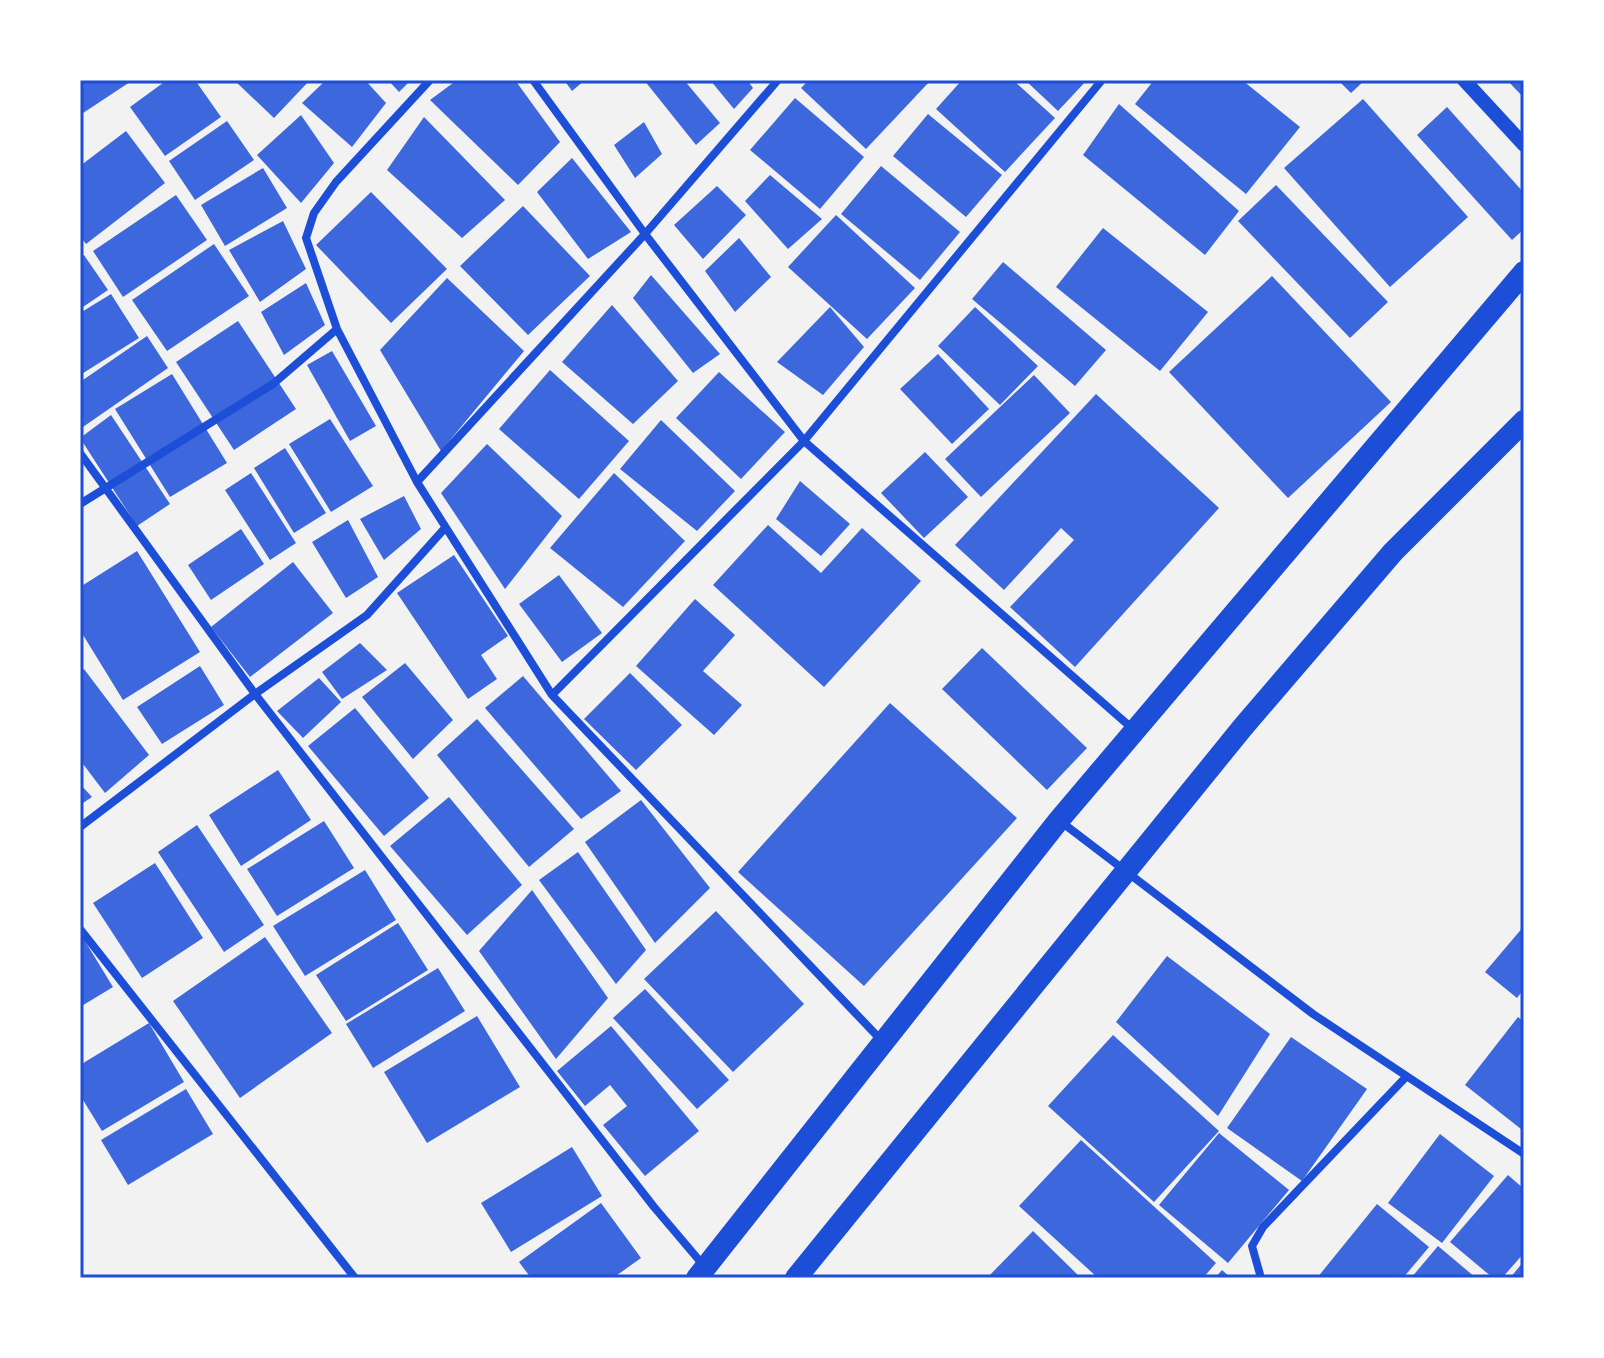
<svg xmlns="http://www.w3.org/2000/svg" width="1604" height="1358" font-family="'Roboto Serif',serif">
  <style>
    .building { fill: #3d67dc }
    .lines { fill: none; stroke-linecap: round; stroke-linejoin: round }
    .minor { stroke: #1d4ed8; stroke-width: 8 }
    .tertiary { stroke: #1d4ed8; stroke-width: 14 }
    .trunk { stroke: #1d4ed8; stroke-width: 22 }
    .neatline { fill: none; stroke: #1d4ed8; stroke-width: 3 }
  </style>
  <rect width="100%" height="100%" fill="#f2f2f2"/>
  <path class="building" d="M80 80H133L80 115Z
    M167 80H195L221 117 165 156 130 107Z
    M234 80H310L274 118Z
    M326 80H365L386 103 352 147 302 103Z
    M388 80H411L399 92Z
    M457 80H515L560 142 518 185 430 100Z
    M564 80H585L572 91Z
    M644 80H684L720 123 696 145Z
    M710 80H747L753 88 734 109Z
    M809 80H931L866 149 801 88Z
    M962 80H1013L1055 118 1005 172 936 109Z
    M1025 80H1087L1058 111Z
    M1154 80H1242L1300 127 1246 194 1135 104Z
    M1338 80H1365L1351 93Z
    M1507 80H1524V98Z
    M795 98 864 157 820 209 750 150Z
    M1363 99 1468 217 1390 287 1284 168Z
    M1119 104 1239 211 1205 255 1083 155Z
    M1447 107 1524 193V229L1512 240 1417 135Z
    M928 114 1002 175 966 217 893 156Z
    M301 115 334 163 301 203 257 155Z
    M424 117 505 200 462 238 387 170Z
    M227 121 254 160 195 200 169 161Z
    M644 122 662 154 635 178 614 145Z
    M126 131 165 183 86 244 80 236V166Z
    M572 158 631 232 588 259 537 192Z
    M881 166 960 232 920 280 841 214Z
    M263 168 287 208 225 246 201 205Z
    M770 175 822 219 788 249 745 201Z
    M1276 185 1388 302 1350 338 1238 221Z
    M717 186 746 215 703 259 674 225Z
    M371 192 447 269 391 323 316 245Z
    M176 195 207 240 123 297 93 251Z
    M523 206 590 276 528 335 460 266Z
    M836 215 915 288 867 339 788 267Z
    M283 221 306 269 260 302 229 250Z
    M1103 228 1208 312 1160 371 1056 287Z
    M739 238 771 277 735 312 705 271Z
    M214 244 249 296 167 351 132 300Z
    M84 255 108 290 80 309V257Z
    M1003 262 1106 350 1075 386 972 299Z
    M651 275 720 354 693 373 633 298Z
    M1272 276 1391 402 1288 498 1169 372Z
    M447 278 524 351 441 451 380 350Z
    M306 283 325 325 284 355 261 312Z
    M111 294 139 338 80 375V313Z
    M612 305 678 381 633 424 562 362Z
    M830 307 864 347 823 395 777 362Z
    M975 307 1038 366 1000 405 938 346Z
    M238 321 296 409 234 450 176 362Z
    M147 336 168 368 80 429V382Z
    M332 351 376 426 350 441 307 365Z
    M938 354 989 409 952 444 900 389Z
    M550 370 629 441 579 499 499 429Z
    M719 372 785 432 741 479 676 418Z
    M172 374 227 463 170 497 115 409Z
    M1034 375 1070 413 981 497 945 459Z
    M1096 394 1219 508 1075 667 1010 607 1074 540 1061 528 1004 590 955 545Z
    M111 415 170 504 137 526 80 438Z
    M330 419 373 486 331 512 289 444Z
    M661 420 735 491 697 531 620 469Z
    M487 444 562 516 505 589 441 493Z
    M285 448 326 513 294 533 254 468Z
    M925 452 968 497 924 538 881 493Z
    M251 473 296 543 270 560 225 490Z
    M614 473 685 541 623 607 550 548Z
    M800 481 850 524 821 556 776 519Z
    M404 496 421 529 384 560 360 519Z
    M348 520 378 577 346 598 312 542Z
    M768 525 821 573 862 528 921 581 824 687 713 585Z
    M241 529 264 564 211 600 188 565Z
    M137 551 200 652 123 700 80 630V587Z
    M454 555 508 636 481 655 497 679 468 699 397 593Z
    M293 562 333 613 250 677 211 627Z
    M559 575 602 633 562 662 519 604Z
    M695 599 735 635 703 671 742 705 714 735 636 666Z
    M360 643 387 670 342 699 322 672Z
    M982 648 1087 748 1047 790 942 689Z
    M405 663 453 720 413 759 362 697Z
    M200 666 224 705 162 744 137 707Z
    M84 669 149 755 105 793 80 760V672Z
    M630 673 682 725 636 770 584 719Z
    M523 676 621 791 581 819 485 708Z
    M319 678 341 702 303 738 277 711Z
    M890 703 1017 818 864 986 738 872Z
    M355 708 429 798 384 836 308 746Z
    M477 719 574 829 529 867 437 755Z
    M278 770 311 820 241 866 209 815Z
    M80 784 92 797 80 805Z
    M449 797 522 885 467 935 390 846Z
    M641 800 710 888 655 943 585 842Z
    M324 821 354 868 277 916 247 869Z
    M197 825 264 925 224 952 158 852Z
    M578 852 646 950 616 984 539 880Z
    M155 863 203 938 142 978 93 903Z
    M365 870 396 920 305 976 273 926Z
    M532 890 608 998 556 1059 479 951Z
    M716 911 804 1004 733 1072 644 979Z
    M398 923 428 970 346 1021 316 975Z
    M1524 926V989L1517 998 1485 972Z
    M80 933 113 987 80 1007Z
    M265 937 332 1033 240 1098 173 1001Z
    M1167 956 1270 1034 1218 1116 1116 1022Z
    M438 968 465 1011 373 1068 346 1024Z
    M645 989 729 1080 697 1109 613 1018Z
    M477 1016 520 1087 427 1143 384 1072Z
    M1518 1017 1524 1022 1521 1129 1465 1085Z
    M149 1023 184 1082 102 1131 80 1095V1065Z
    M611 1026 699 1131 645 1176 603 1125 627 1106 610 1085 585 1106 557 1071Z
    M1113 1035 1219 1131 1154 1202 1048 1106Z
    M1291 1037 1367 1089 1302 1181 1227 1128Z
    M186 1089 213 1134 128 1185 101 1140Z
    M1219 1133 1289 1190 1228 1263 1159 1205Z
    M1440 1134 1494 1176 1442 1243 1388 1203Z
    M1081 1140 1216 1263 1203 1278H1098L1019 1206Z
    M572 1147 602 1196 511 1252 481 1203Z
    M1508 1175 1524 1189V1253L1502 1278H1493L1450 1242Z
    M601 1203 641 1258 613 1278H531L519 1262Z
    M1377 1204 1429 1247 1403 1278H1317Z
    M1033 1231 1081 1278H987Z
    M1438 1246 1476 1278H1411Z
    M1524 1261V1278H1510Z
    M1222 1270 1231 1278H1215Z"/>
  <g class="lines">
    <path class="minor" d="M430 80 336 182 314 213 306 238 337 329 417 482 552 695 882 1041
      M533 80 645 234 804 441 1134 730
      M80 453 255 694 654 1207 704 1266
      M417 482 645 234 778 80
      M80 504 273 384 337 329
      M552 695 804 441 1102 80
      M1060 821 1313 1014 1524 1154
      M80 827 255 694 367 615 445 528
      M80 929 355 1278
      M1261 1278 1252 1246 1263 1227 1405 1078"/>
    <path class="tertiary" d="M1464 80 1524 145"/>
    <path class="trunk" d="M697 1278 1059 820 1524 272
      M796 1278 1243 727 1393 552 1524 421"/>
  </g>
  <rect width="1604" height="1358" fill="none" stroke="#ffffff" stroke-width="164"/>
  <rect x="82" y="82" width="1440" height="1194" class="neatline"/>
</svg>
